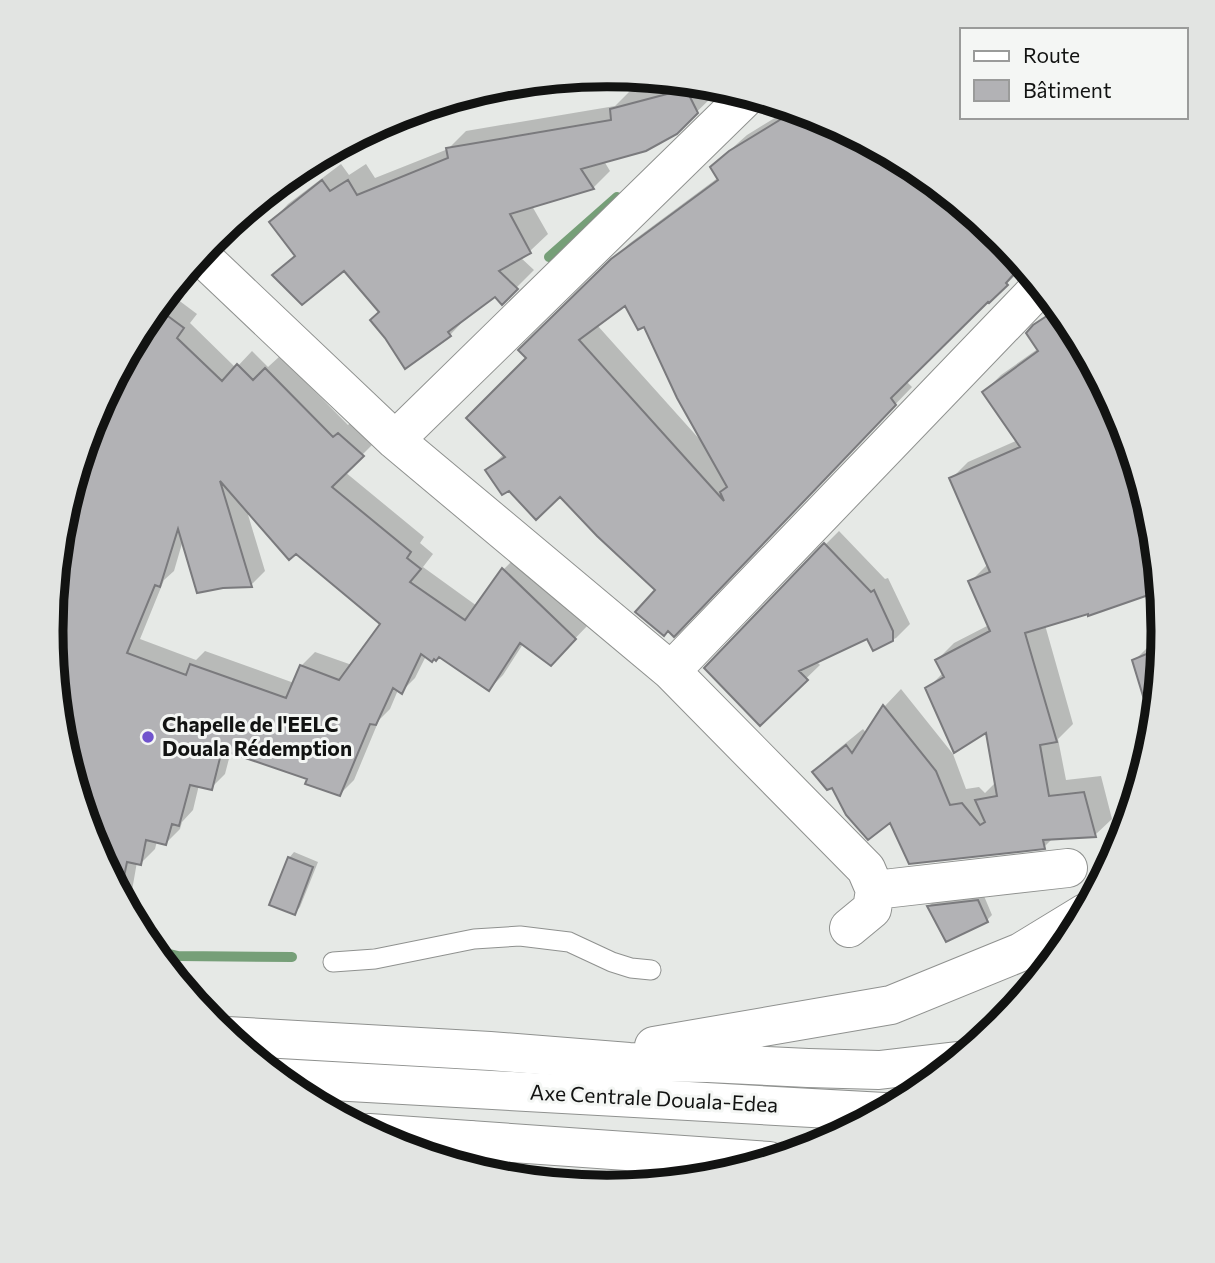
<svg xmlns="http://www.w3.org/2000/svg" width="1215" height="1263" font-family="Commissioner,sans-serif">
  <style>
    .shadow { fill: #0003; fill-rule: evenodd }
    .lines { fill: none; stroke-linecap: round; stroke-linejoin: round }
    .stream { stroke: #769f78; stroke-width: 10 }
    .building { fill: #b2b2b5; stroke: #7a7a7d; stroke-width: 2; fill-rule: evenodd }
    .lane-casing { stroke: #8f918f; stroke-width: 21 }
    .street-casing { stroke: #8f918f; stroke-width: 40 }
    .secondary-casing { stroke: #8f918f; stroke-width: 40 }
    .primary-casing { stroke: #8f918f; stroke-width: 40 }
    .highway-casing { stroke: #8f918f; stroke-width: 40 }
    .lane { stroke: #fff; stroke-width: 19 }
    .street { stroke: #fff; stroke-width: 38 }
    .secondary { stroke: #fff; stroke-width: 38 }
    .primary { stroke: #fff; stroke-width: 38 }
    .highway { stroke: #fff; stroke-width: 38 }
    .poi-dot { fill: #7053cd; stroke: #f4f6f4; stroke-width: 2.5 }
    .labels { text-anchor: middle; stroke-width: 6; stroke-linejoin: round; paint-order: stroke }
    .poi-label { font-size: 21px; font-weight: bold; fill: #121312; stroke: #f4f6f4; text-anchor: start }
    .street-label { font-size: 21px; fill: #121312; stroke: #f4f6f4 }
    .rim { fill: none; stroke: #121312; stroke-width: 9 }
  </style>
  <rect width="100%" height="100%" fill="#e6e9e6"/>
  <path class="shadow" d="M670 81 712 85 710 86 714 95 676 132 604 161 610 171 593 188 532 206 548 234 530 251 520 257 534 270 502 302 495 295 467 317 450 335 381 312 344 268 275 275 296 254 271 222 288 204 341 164 349 175 366 164 375 178 448 149 466 131 615 106 629 92Z
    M494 87 488 94 466 95Z
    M791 108 821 117 917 169 1001 238 1025 266 906 381 912 387 690 618 560 494 509 488 487 470 505 453 528 358 521 350 630 243 719 177 712 167 729 151 747 135ZM625 304 645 324 702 442 597 325Z
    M169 293 197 314 190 323 236 368 252 351 268 367 280 356 348 425 353 420 376 441 345 472 424 537 420 543 433 554 423 567 477 606 504 569 518 555 589 624 565 649 523 644 503 675 489 689 439 655 426 656 415 678 401 692 398 690 390 709 379 720 354 780 340 794 309 778 231 751 225 774 211 788 199 785 193 810 182 822 180 829 166 843 157 841 155 849 141 863 137 862 131 896 124 903 99 856 100 851H96L93 844 61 740 51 631 62 522 93 418 145 322ZM246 508 383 624 352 665 315 652 301 666 294 683 205 651 196 660 140 639 164 580 174 571 183 540 251 585 265 571Z
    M1057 306 1071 323 1122 419 1154 523 1045 625 1073 724 1058 739 1066 780 1101 776 1112 819 1095 835 1053 838 1044 847 891 820 833 786 815 772 831 755 863 729 867 734 885 706 901 689 953 754 966 789 979 787 985 793 994 784H997L987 730 927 689 944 672 937 660 954 643 989 625 970 582 988 564 951 479 968 462 1018 440 984 392 1001 375 1039 348 1029 333Z
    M839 531 885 579 888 578 910 624 896 638 873 649 868 637 816 661 820 665 760 723 825 545Z
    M1164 639 1158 691 1134 661 1151 644Z
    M294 852 318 862 300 907 295 913 289 858Z
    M984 896 992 915 987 920 929 906 934 901Z"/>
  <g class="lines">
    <path class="stream" d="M549 257 617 197
      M153 950 178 956 292 957"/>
  </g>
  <path class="building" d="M686 89 698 113 677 134 646 151 581 169 594 189 510 214 531 253 499 271 518 289 502 305 495 297 448 332 451 336 405 369 385 338 370 320 379 312 344 271 302 305 272 275 295 256 269 222 322 180 330 191 348 180 357 195 448 158 446 148 611 120 610 109Z
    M796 110 821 117 917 169 1001 238 1023 264 1006 283 1008 285 989 303 988 302 891 398 896 405 674 637 668 631 664 636 635 612 655 590 597 536 560 497 536 520 509 491 502 495 485 470 505 457 466 418 526 358 518 350 611 259 718 180 710 167 729 151ZM625 306 638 330 644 327 677 398 727 487 720 492 724 501 579 340Z
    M157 308 184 328 177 338 222 381 237 364 253 380 265 368 333 437 338 433 364 456 332 487 411 552 407 558 421 569 410 582 465 620 502 568 576 639 551 666 520 643 489 691 439 657 436 661 434 659 432 662 421 654 402 694 393 688 376 725 370 724 340 796 305 784 307 779 222 750 212 790 190 785 179 826 172 824 166 845 146 840 141 865 127 862 120 896 93 844 61 740 51 630 62 522 93 418 145 322ZM220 481 289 560 296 554 380 624 339 680 300 665 286 698 190 664 186 675 127 653 155 585 160 587 178 529 197 593 223 588 252 587Z
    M1059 308 1071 323 1122 419 1132 450 1125 454 1140 479 1154 523 1160 591 1088 616V614L1025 633 1057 742 1040 745 1049 796 1084 792 1096 837 1043 840 1045 849 909 864 890 823 868 840 846 815 832 788 827 790 812 772 846 745 852 753 883 705 936 771 950 805 962 803 980 825 985 822 975 800 997 796 986 733 954 753 925 688 944 677 935 660 990 631 968 581 990 572 949 478 1020 447 982 392 1038 351 1026 333 1033 325Z
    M824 543 871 592 874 590 893 631V641L873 651 867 639 799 671 808 680 760 726 704 668Z
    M1163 647 1154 732 1132 660Z
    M288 857 313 867 295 915 269 905Z
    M978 900 988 922 946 942 927 906Z"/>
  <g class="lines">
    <defs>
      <path id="lane" d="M333 962 375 959 474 939 520 936 569 942 612 962 631 968 651 970"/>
      <path id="street" d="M200 255 395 440 671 671 866 869 875 890 872 909 849 928
        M395 440 748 95
        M671 671 1041 286
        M875 890 1068 868"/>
      <path id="secondary" d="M466 1168 469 1140"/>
      <path id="primary" d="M227 1036 490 1051 629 1062 708 1063 808 1068 879 1070 957 1061
        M654 1046 891 1005 1021 952 1085 913
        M369 1133 769 1161"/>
      <path id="highway" d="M278 1078 884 1112"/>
    </defs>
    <use href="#lane" class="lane-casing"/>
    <use href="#street" class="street-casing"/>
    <use href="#secondary" class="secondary-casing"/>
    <use href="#primary" class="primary-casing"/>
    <use href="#highway" class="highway-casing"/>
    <use href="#lane" class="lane"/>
    <use href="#street" class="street"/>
    <use href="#secondary" class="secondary"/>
    <use href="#primary" class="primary"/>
    <use href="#highway" class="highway"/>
  </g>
  <circle class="poi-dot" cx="148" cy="737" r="7"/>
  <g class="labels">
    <g class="poi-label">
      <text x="162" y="732">Chapelle de l'EELC<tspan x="162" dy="24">Douala Rédemption</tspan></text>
    </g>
    <g class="street-label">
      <text transform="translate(654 1099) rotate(3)" y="7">Axe Centrale Douala-Edea</text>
    </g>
  </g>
  <path d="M0 0H1215V1263H0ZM63 631a544 544 0 1 1 1088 0a544 544 0 1 1-1088 0Z" fill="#e2e4e2" fill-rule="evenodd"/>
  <path class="rim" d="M63 631a544 544 0 1 1 1088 0a544 544 0 1 1-1088 0Z"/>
  <rect x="960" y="28" width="228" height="91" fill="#f4f6f4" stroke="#9a9b9a" stroke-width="2"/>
  <rect x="974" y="51" width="35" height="10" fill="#ffffff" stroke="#9a9b9a" stroke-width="2"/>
  <text x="1023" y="63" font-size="21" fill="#121312">Route</text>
  <rect x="974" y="80" width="35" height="21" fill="#b2b2b5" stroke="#9a9b9a" stroke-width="2"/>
  <text x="1023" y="98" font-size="21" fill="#121312">Bâtiment</text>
</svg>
